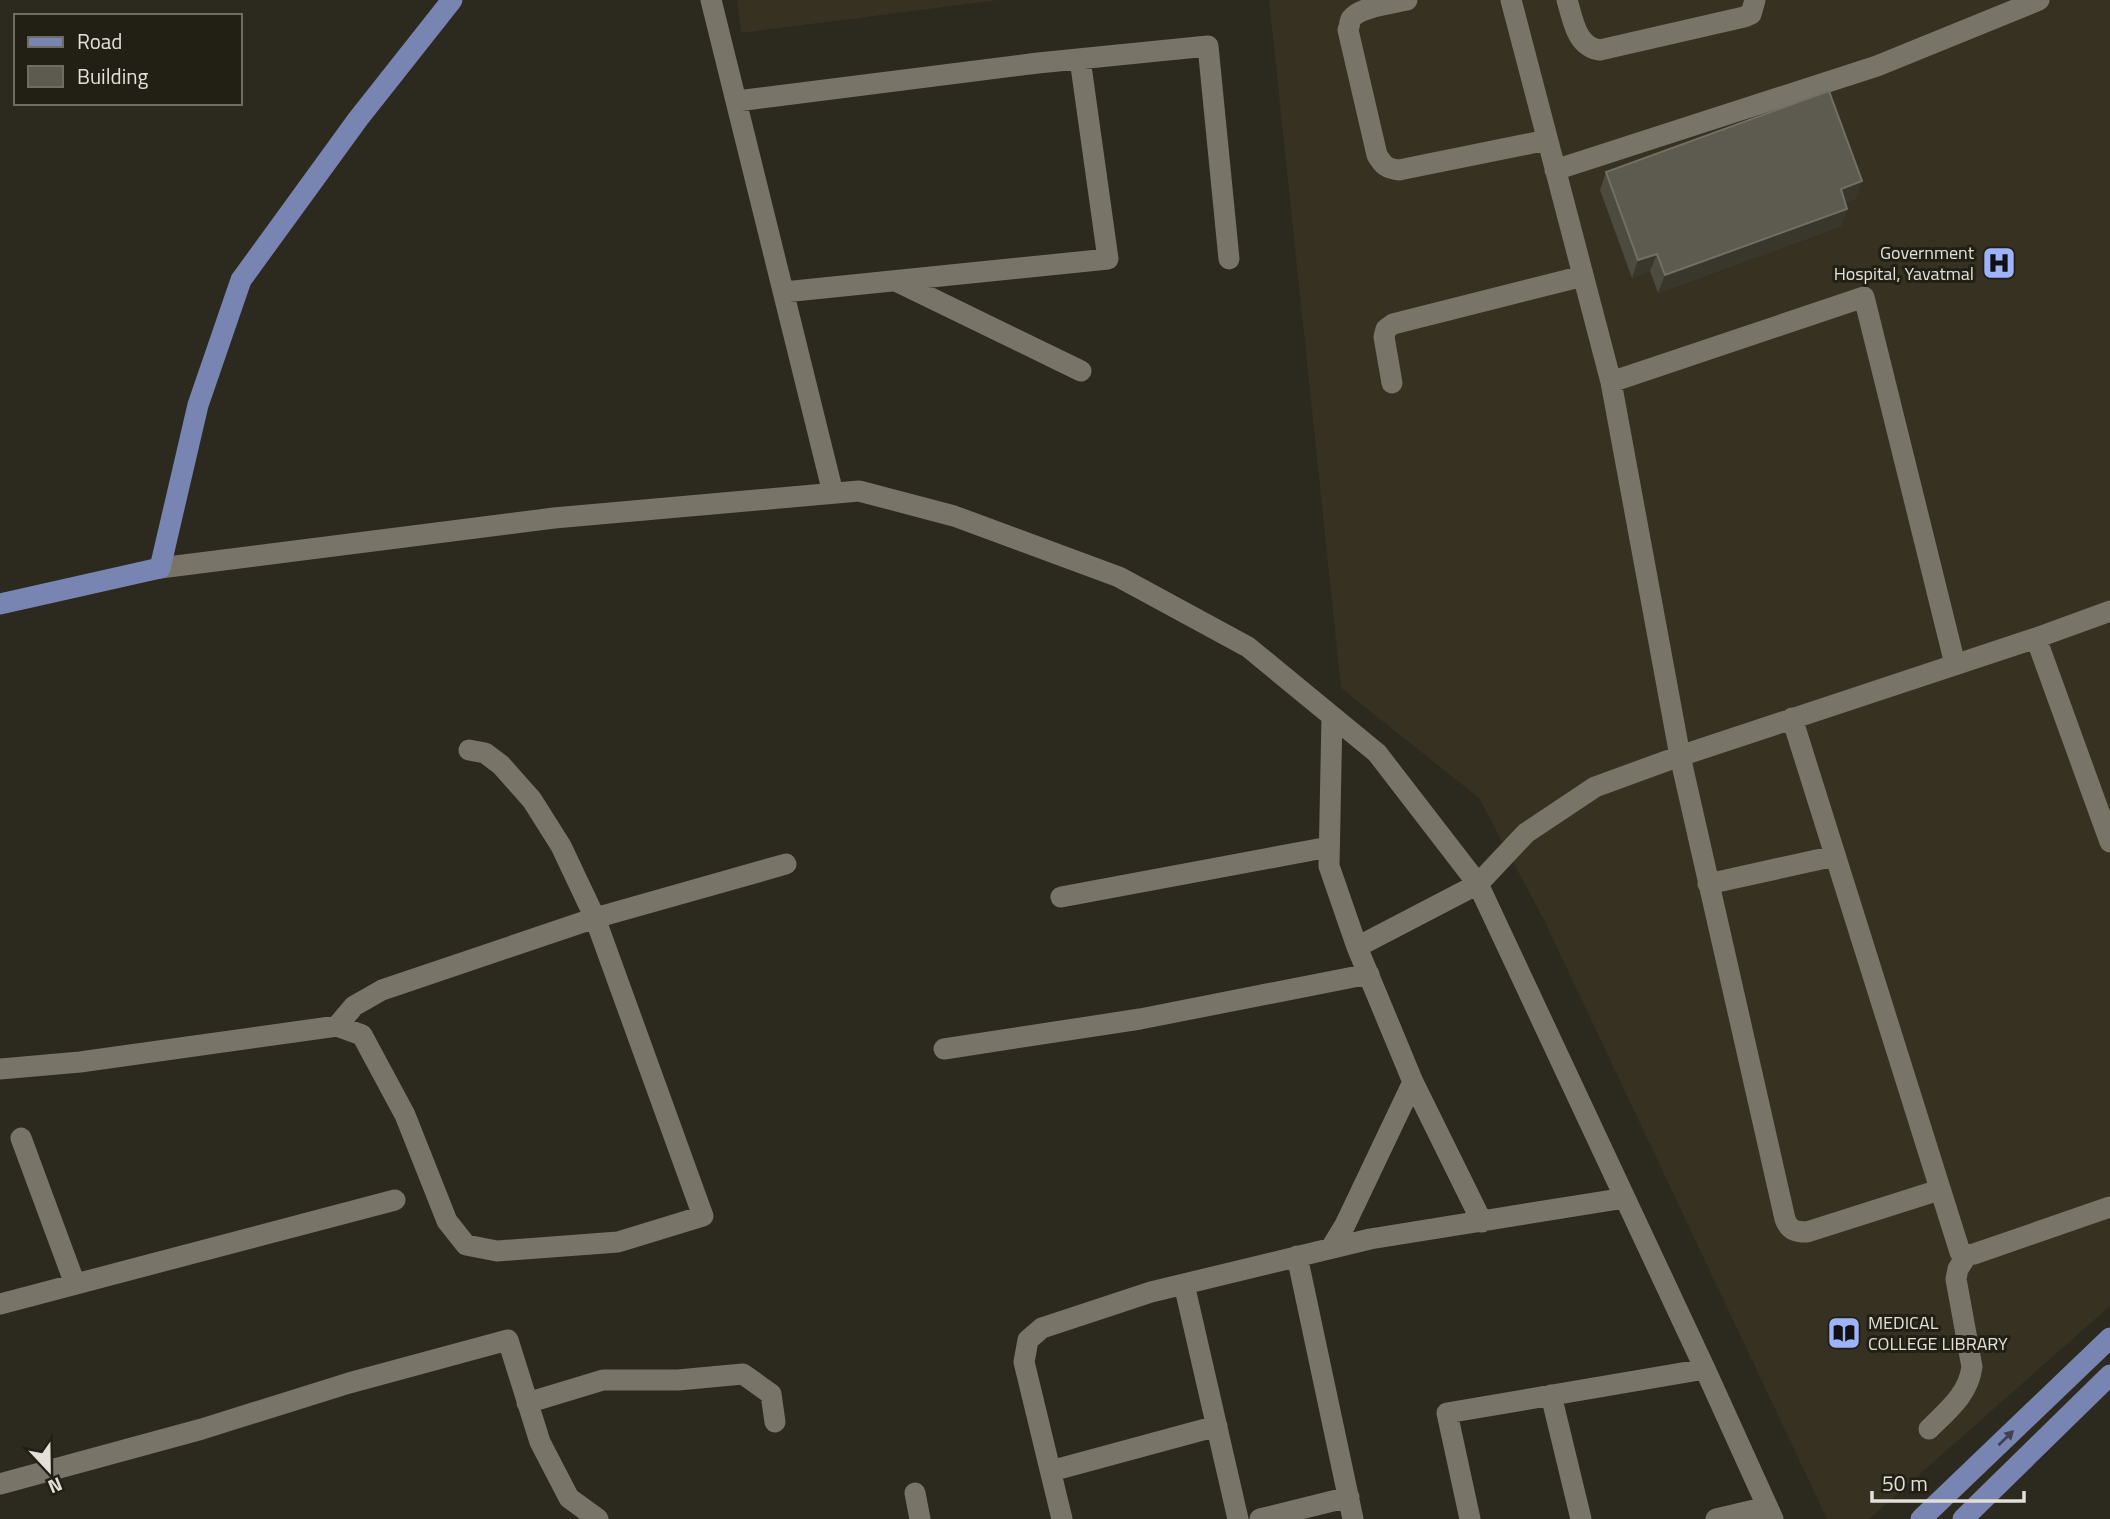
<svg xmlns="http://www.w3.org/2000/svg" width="2110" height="1519" font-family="'Titillium Web',sans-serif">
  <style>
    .built { fill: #363120 }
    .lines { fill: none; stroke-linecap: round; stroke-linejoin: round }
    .minor { stroke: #787468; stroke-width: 21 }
    .major { stroke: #7885b2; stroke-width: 21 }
    .wall { fill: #4d4a3f }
    .shaded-wall { fill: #39362b }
    .building { fill: #5d5a4f; stroke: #726f65; stroke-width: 2 }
    .oneway { fill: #40434c }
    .labels { text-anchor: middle; stroke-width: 6; stroke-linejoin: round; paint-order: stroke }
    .poi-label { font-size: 18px; fill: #e2e0d9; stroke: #221f15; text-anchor: end }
  </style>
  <rect width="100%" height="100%" fill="#2c291e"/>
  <path class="built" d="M737 0H999L741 33Z
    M1269 0H2110V1306L1869 1519H1827L1543 918 1479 798 1341 688Z"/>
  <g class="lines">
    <path class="minor" d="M711 0 833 493
      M1407 0C1394 3 1359 7 1351 19 1350 20 1349 29 1348 30L1377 155C1383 165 1387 169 1399 170L1547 140
      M1511 0 1611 382 1680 756 1785 1219C1789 1230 1795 1232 1807 1232L1939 1190
      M1567 0C1573 19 1576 47 1600 50L1744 17 1751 14 1755 0
      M737 101 1038 63 1208 46 1229 259
      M1555 170 1877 66 2039 0
      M898 282 1081 371
      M784 292 1108 259 1080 59
      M1611 382 1864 297 1955 664
      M1392 383 1384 337 1386 329 1393 324 1583 276
      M160 568 554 518 859 491 954 516 1119 577 1248 647 1377 753 1478 884 1705 1369 1773 1519
      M2036 638 2110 842
      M1332 716 1329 866 1357 947 1413 1082 1482 1222
      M1792 718 1960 1252 1967 1255 1974 1254 2110 1207
      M1708 884 1835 856
      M1061 897 1329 847
      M1357 947 1478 884 1526 833 1595 787 1680 756 2036 638 2110 611
      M337 1026 354 1006 382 990 595 918 786 864
      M944 1049 1140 1019 1369 974
      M0 1069 80 1062 337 1026 362 1035 405 1115 447 1221 466 1245 497 1251 618 1242 703 1216 595 918 561 846 532 800 501 765 485 753 469 750
      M21 1138 75 1284
      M1331 1248 1345 1225 1413 1082
      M1297 1256 1353 1519
      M1184 1284 1238 1519
      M0 1304 395 1200
      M1551 1395 1581 1519
      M527 1403 603 1380H678L743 1374 771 1394 775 1422
      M1929 1429C1948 1410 1968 1395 1972 1367L1956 1279 1958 1269 1967 1255
      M1051 1471 1217 1426
      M0 1484 202 1429 349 1383 508 1340 540 1442 569 1498 598 1519
      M915 1493 920 1519
      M1062 1519 1024 1362 1028 1340 1042 1328 1151 1292 1370 1239 1625 1198
      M1260 1519 1349 1497
      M1470 1519 1447 1413 1705 1369
      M1716 1519 1767 1507"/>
    <path class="major" d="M0 604 160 568 198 405 241 280 358 119 452 0
      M1921 1519 2110 1338
      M1963 1519 2110 1375"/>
  </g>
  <path class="wall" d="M1606 172 1856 199 1845 202 1847 209 1841 226 1658 293 1650 271 1632 278 1600 190Z"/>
  <path class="shaded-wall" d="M1862 181 1856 199 1834 207 1841 189Z
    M1847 209 1841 226 1658 293 1665 275Z
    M1657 254 1650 271 1632 278 1638 260Z"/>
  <path class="building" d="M1829 91 1862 181 1841 189 1847 209 1665 275 1657 254 1638 260 1606 172Z"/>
  <defs><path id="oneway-solid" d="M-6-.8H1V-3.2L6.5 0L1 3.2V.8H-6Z" transform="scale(1.75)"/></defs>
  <use class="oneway" href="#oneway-solid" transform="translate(2006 1438) rotate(-44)"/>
  <defs>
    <symbol id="hospital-square" viewBox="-11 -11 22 22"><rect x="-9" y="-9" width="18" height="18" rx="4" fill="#9db4fd" stroke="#221f15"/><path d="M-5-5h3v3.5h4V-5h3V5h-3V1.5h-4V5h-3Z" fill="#111"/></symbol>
    <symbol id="library-square" viewBox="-11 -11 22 22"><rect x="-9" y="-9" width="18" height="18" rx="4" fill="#9db4fd" stroke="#221f15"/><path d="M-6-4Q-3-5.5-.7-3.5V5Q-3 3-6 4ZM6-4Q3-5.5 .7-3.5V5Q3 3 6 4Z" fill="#111"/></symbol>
  </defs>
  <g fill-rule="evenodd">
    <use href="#hospital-square" x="1980" y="244" width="38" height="38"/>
    <use href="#library-square" x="1825" y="1314" width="38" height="38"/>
  </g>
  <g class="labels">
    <g class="poi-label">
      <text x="1974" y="259">Government<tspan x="1974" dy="21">Hospital, Yavatmal</tspan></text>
      <text x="1868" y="1329" text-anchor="start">MEDICAL<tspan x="1868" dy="21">COLLEGE LIBRARY</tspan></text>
    </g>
  </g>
  <rect x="14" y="14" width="228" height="91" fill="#221f15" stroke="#6f6c63" stroke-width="2"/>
  <rect x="28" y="37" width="35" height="10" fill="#7885b2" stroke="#6f6c63" stroke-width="2"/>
  <text x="77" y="49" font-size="21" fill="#e2e0d9">Road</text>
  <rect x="28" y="66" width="35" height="21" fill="#5d5a4f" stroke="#6f6c63" stroke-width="2"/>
  <text x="77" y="84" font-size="21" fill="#e2e0d9">Building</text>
  <g transform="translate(49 1470) rotate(158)" stroke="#221f15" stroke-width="5" paint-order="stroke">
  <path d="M0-5L12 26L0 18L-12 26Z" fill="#e2e0d9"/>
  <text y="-10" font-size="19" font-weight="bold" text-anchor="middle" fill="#e2e0d9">N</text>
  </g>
  <path d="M1872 1491v10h152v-10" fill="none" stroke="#e2e0d9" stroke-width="3.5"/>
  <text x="1882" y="1491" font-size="21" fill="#e2e0d9" stroke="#221f15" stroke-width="5" paint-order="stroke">50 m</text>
</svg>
